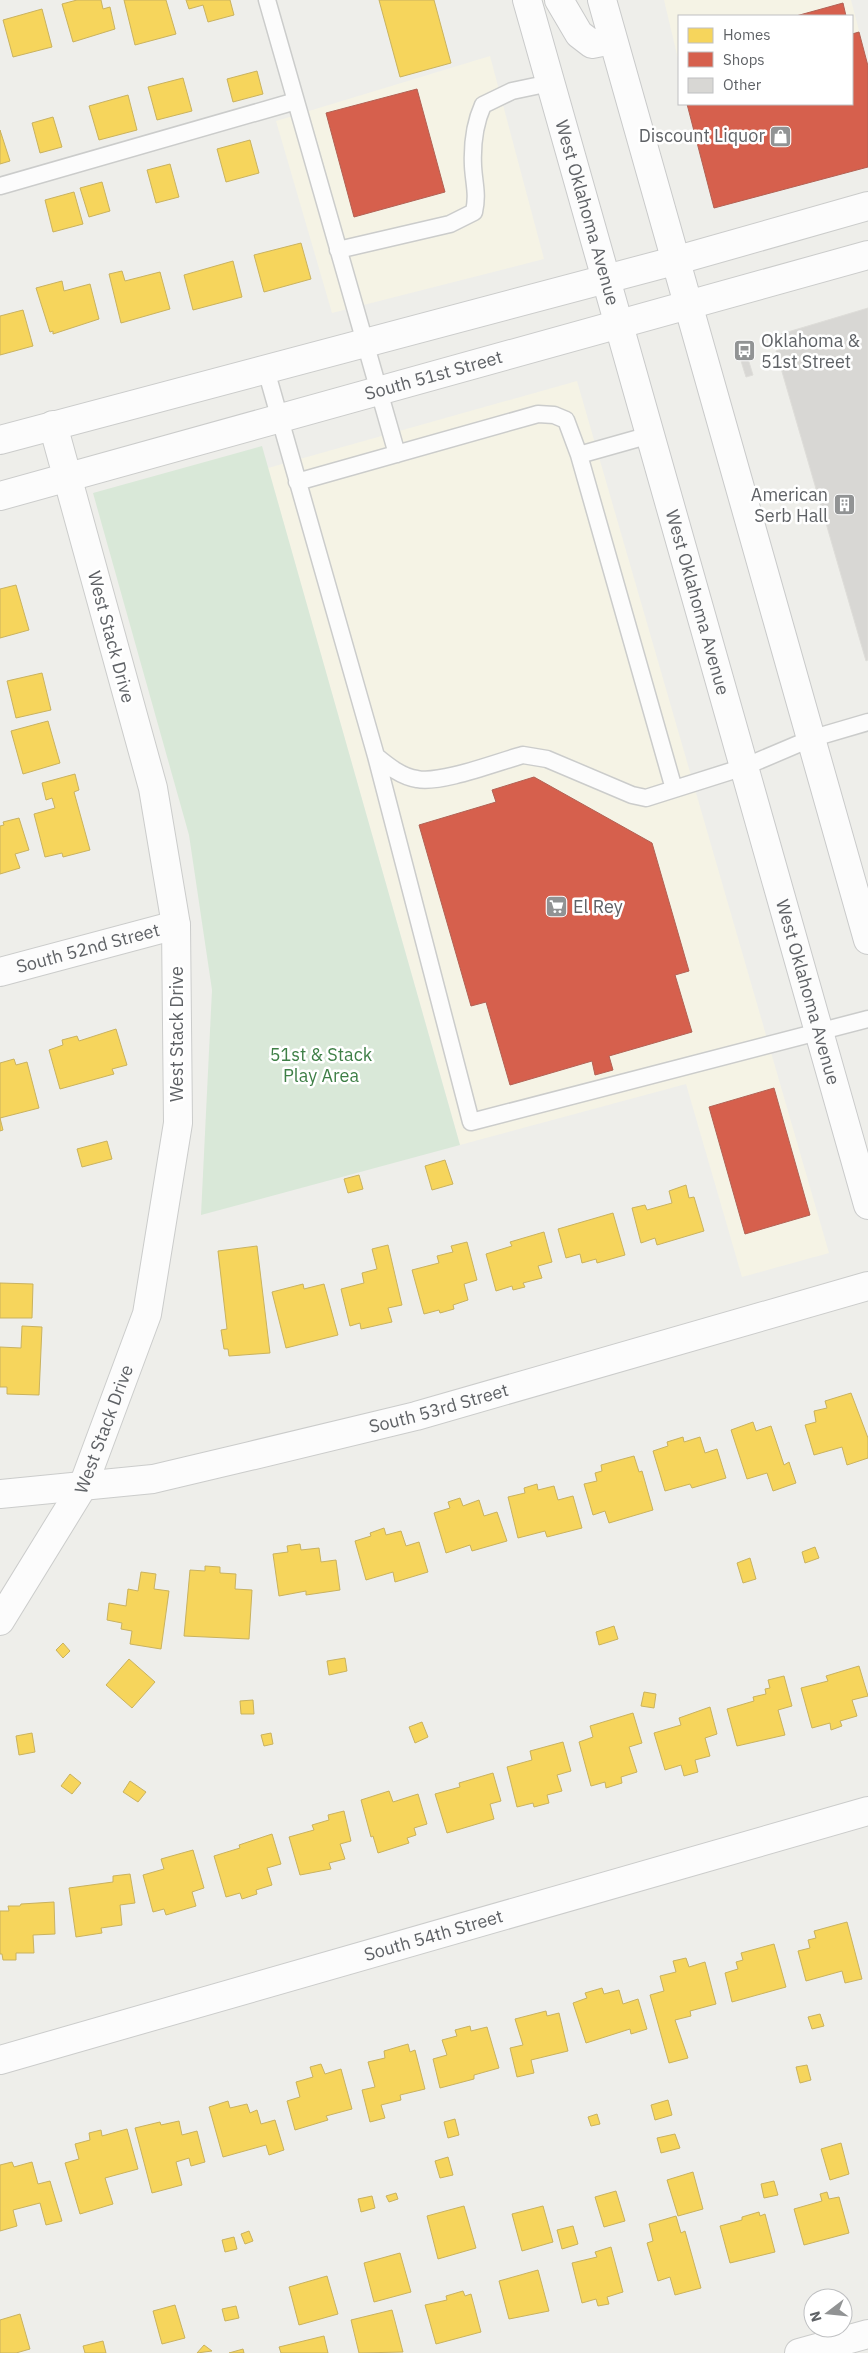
<svg xmlns="http://www.w3.org/2000/svg" width="868" height="2353" font-family="'IBM Plex Sans',sans-serif">
  <style>
    .commercial { fill: #f5f3e5 }
    .green { fill: #d9e8d8 }
    .homes { fill: #f6d55c; stroke: #c9b25f }
    .shops { fill: #d6604d; stroke: #b26154 }
    .building { fill: #d8d7d4; stroke: #deddd9 }
    .lines { fill: none; stroke-linecap: round; stroke-linejoin: round }
    .service-casing { stroke: #cbcccb; stroke-width: 19 }
    .minor-casing { stroke: #cbcccb; stroke-width: 30 }
    .tertiary-casing { stroke: #cbcccb; stroke-width: 30 }
    .secondary-casing { stroke: #c9caca; stroke-width: 30 }
    .service { stroke: #fcfcfc; stroke-width: 16 }
    .minor { stroke: #fcfcfc; stroke-width: 28 }
    .tertiary { stroke: #fcfcfc; stroke-width: 28 }
    .secondary { stroke: #fcfcfc; stroke-width: 28 }
    .labels { text-anchor: middle; stroke-width: 5; stroke-linejoin: round; paint-order: stroke }
    .poi-label { font-size: 18px; fill: #5f6266; stroke: #fff; text-anchor: end }
    .street-label { font-size: 18px; fill: #5f6266; stroke: #fff }
    .park-label { font-size: 18px; fill: #3e7f46; stroke: #fff }
  </style>
  <rect width="100%" height="100%" fill="#eeeeea"/>
  <path class="commercial" d="M664 0H851L868 65V167L714 208 689 104H852V16H679V63Z
    M490 56 544 259 332 313 276 121Z
    M577 381 829 1253 742 1277 686 1084 460 1145 268 468Z"/>
  <path class="green" d="M262 446 460 1145 201 1215 212 990 189 835 93 493Z"/>
  <path class="homes" d="M77 0H101L103 9 110 7 115 29 73 42 62 4Z
    M124 0H166L176 34 135 45Z
    M186 0H230L234 15 208 22 203 5 189 9Z
    M379 0H434L451 63 400 77Z
    M42 9 52 47 13 57 3 20Z
    M257 71 263 94 233 102 227 79Z
    M183 78 192 111 157 120 148 87Z
    M128 95 137 130 99 140 89 106Z
    M53 117 62 147 40 153 32 123Z
    M0 130 10 161 0 164Z
    M250 140 259 173 226 182 217 149Z
    M170 164 179 197 156 203 147 170Z
    M102 182 110 211 89 217 80 188Z
    M74 192 83 224 53 232 45 200Z
    M301 243 311 279 264 292 254 255Z
    M233 261 242 297 193 310 184 275Z
    M122 271 125 281 160 272 170 309 121 323 109 274Z
    M62 281 64 291 90 284 99 319 53 334V331L50 332 36 288Z
    M23 310 33 346 0 355V316Z
    M16 585 29 630 0 638V589Z
    M42 673 51 710 16 718 7 681Z
    M48 721 60 763 23 774 11 731Z
    M75 774 79 790 74 792 90 850 63 857 62 853 45 857 34 814 55 808 52 798 46 800 42 783Z
    M19 818 29 850 15 854 20 868 0 874V826L4 825 3 822Z
    M116 1029 127 1065 112 1069 114 1074 60 1089 49 1050 63 1045 62 1040 77 1036 79 1041Z
    M14 1059 16 1065 27 1062 39 1108 0 1118 3 1130 0 1131V1063Z
    M107 1141 112 1159 82 1167 77 1149Z
    M445 1160 453 1184 432 1190 425 1166Z
    M359 1175 363 1189 348 1193 344 1179Z
    M686 1185 689 1198 694 1197 704 1231 657 1245 655 1238 641 1243 632 1208 645 1205 647 1210 672 1203 669 1191Z
    M613 1213 625 1255 597 1263 596 1259 582 1263 580 1254 566 1258 558 1229Z
    M544 1232 552 1262 538 1266 542 1278 523 1283 525 1287 513 1290 512 1286 496 1291 486 1254 512 1246 510 1242Z
    M467 1242 477 1280 464 1284 468 1300 453 1305 454 1309 440 1313 439 1310 424 1314 412 1270 439 1263 437 1256 453 1252 451 1246Z
    M388 1245 402 1305 388 1308 392 1322 361 1329 360 1323 350 1326 341 1289 364 1283 362 1273 377 1269 372 1249Z
    M257 1246 270 1353 229 1356 228 1349H224L221 1330 227 1329 218 1251Z
    M0 1283 33 1284 32 1318H0Z
    M303 1284 304 1289 324 1284 338 1335 286 1348 272 1292Z
    M22 1326 42 1327 39 1395 7 1394V1387H0V1347L21 1348Z
    M851 1393 868 1438V1458L847 1465 842 1447 814 1455 805 1425 816 1422 814 1411 827 1408 825 1401Z
    M753 1422 756 1431 771 1426 784 1465 789 1462 796 1483 773 1491 767 1473 747 1479 731 1430Z
    M683 1437 684 1442 700 1437 705 1453 717 1449 726 1478 692 1488 690 1484 665 1491 653 1451 668 1446 667 1442Z
    M634 1456 639 1472 642 1471 653 1510 609 1523 605 1511 593 1515 584 1484 597 1481 595 1473 602 1471 601 1465Z
    M537 1484 538 1490 554 1486 558 1500 573 1496 582 1528 547 1537 545 1531 518 1538 508 1497 525 1493 524 1488Z
    M460 1498 463 1506 479 1500 484 1516 497 1512 507 1541 472 1551 470 1545 446 1553 434 1513 450 1508 448 1502Z
    M384 1528 386 1535 401 1531 406 1546 419 1542 428 1572 395 1582 393 1572 366 1580 355 1541 371 1536 370 1533Z
    M300 1544 301 1550 319 1548 321 1562 336 1560 340 1590 306 1595V1591L279 1596 273 1554 288 1552 287 1546Z
    M815 1547 819 1558 805 1563 802 1552Z
    M750 1558 756 1579 743 1583 737 1563Z
    M205 1566 220 1567V1573L236 1574 235 1589 252 1590 249 1639 184 1636 190 1570 205 1571Z
    M141 1572 156 1574 154 1589 169 1591 161 1649 130 1644 132 1631 121 1629 122 1623 107 1620 109 1603 126 1606 128 1589 138 1591Z
    M614 1626 618 1639 599 1645 596 1632Z
    M63 1643 70 1651 63 1658 56 1650Z
    M345 1658 347 1671 329 1675 327 1661Z
    M129 1659 155 1682 132 1708 106 1685Z
    M859 1666 868 1696 852 1700 857 1716 840 1721 842 1726 831 1730 830 1723 812 1728 801 1688 828 1681 826 1676Z
    M784 1676 792 1706 778 1710 785 1735 737 1746 727 1709 754 1701 753 1697 766 1694 765 1689 770 1688 768 1680Z
    M644 1692 656 1694 654 1708 641 1706Z
    M253 1700 254 1714H241L240 1701Z
    M710 1707 717 1734 705 1738 710 1756 695 1760 698 1772 684 1776 681 1765 665 1770 654 1733 681 1725 679 1718Z
    M633 1713 642 1743 629 1747 637 1772 621 1777 622 1783 606 1788 605 1782 591 1786 579 1742 593 1737 590 1726Z
    M422 1722 428 1737 415 1743 409 1727Z
    M32 1733 35 1752 19 1755 16 1736Z
    M271 1733 273 1744 264 1746 261 1735Z
    M563 1742 571 1771 557 1775 562 1791 547 1795 549 1803 534 1807 533 1803 517 1807 507 1767 532 1760 530 1751Z
    M493 1773 501 1801 490 1804 494 1819 447 1833 435 1794 460 1787 459 1783Z
    M70 1774 81 1783 72 1794 61 1786Z
    M130 1781 146 1792 138 1802 123 1792Z
    M389 1791 393 1802 418 1794 427 1824 414 1828 416 1835 407 1838 409 1843 378 1853 373 1836 371 1837 361 1800Z
    M344 1811 351 1841 340 1844 345 1859 329 1863 331 1869 300 1875 289 1837 314 1830 312 1825 329 1820 328 1815Z
    M272 1834 281 1864 267 1868 272 1885 256 1890 257 1894 242 1899 240 1893 226 1897 214 1856 240 1848 239 1845Z
    M193 1850 204 1888 192 1892 196 1906 166 1915 164 1909 153 1912 143 1875 164 1869 161 1859Z
    M130 1874 135 1903 120 1905 122 1925 101 1928 102 1933 76 1937 69 1888 113 1882V1876Z
    M54 1902 55 1934 33 1935 34 1953H16V1960H3L2 1954H0V1911H9L8 1906H20L21 1904Z
    M847 1922 862 1979 845 1983 842 1971 806 1981 798 1951 810 1948 808 1940 816 1938 814 1931Z
    M774 1944 786 1987 732 2002 725 1973 738 1969 736 1962 743 1960 741 1953Z
    M686 1958 689 1967 705 1962 716 2004 690 2011 691 2016 675 2020 688 2058 669 2063 650 1995 664 1991 660 1976 676 1972 673 1961Z
    M602 1988 604 1994 619 1990 623 2004 638 1999 647 2029 631 2034 630 2029 586 2043 573 2003 587 1998 585 1993Z
    M546 2011 547 2016 559 2013 568 2051 531 2060 534 2073 517 2077 510 2048 523 2045 515 2019Z
    M820 2014 824 2026 812 2029 808 2017Z
    M470 2026 471 2031 487 2027 499 2068 474 2075V2079L440 2088 433 2059 447 2055 442 2040 457 2036 455 2030Z
    M408 2044 410 2052 415 2050 425 2089 400 2095 401 2100 381 2105 385 2118 370 2122 362 2090 375 2087 368 2062 385 2058 384 2051Z
    M321 2064 325 2074 341 2069 352 2109 326 2116 328 2120 295 2130 287 2101 300 2097 296 2082 313 2077 310 2067Z
    M807 2065 811 2080 800 2083 796 2067Z
    M668 2100 672 2115 655 2120 651 2105Z
    M228 2101 230 2108 247 2104 250 2113 257 2110 261 2124 275 2120 284 2150 269 2155 266 2145 223 2157 209 2107Z
    M597 2114 600 2124 591 2126 588 2117Z
    M455 2119 459 2135 448 2138 444 2122Z
    M179 2121 182 2135 197 2131 205 2162 191 2166 189 2158 176 2162 182 2185 152 2193 135 2128 160 2122 161 2125Z
    M127 2129 138 2169 105 2178 113 2204 80 2214 65 2163 79 2159 75 2144 90 2140 89 2133 101 2130 102 2136Z
    M675 2134 680 2148 661 2153 657 2138Z
    M841 2143 849 2174 830 2180 821 2149Z
    M448 2157 453 2175 440 2178 435 2161Z
    M12 2162 14 2167 32 2162 38 2184 50 2181 62 2221 46 2225 40 2203 13 2210 17 2226 0 2231V2165Z
    M693 2172 703 2209 678 2216 667 2180Z
    M774 2181 778 2195 764 2198 761 2184Z
    M616 2191 625 2221 604 2227 595 2197Z
    M827 2192 829 2199 839 2197 849 2233 804 2245 794 2209 822 2201 820 2194Z
    M396 2193 398 2199 389 2202 386 2196Z
    M372 2196 375 2208 361 2212 358 2199Z
    M464 2206 476 2248 438 2259 427 2216Z
    M543 2206 553 2242 522 2251 512 2214Z
    M759 2212 760 2216 765 2214 775 2252 730 2263 720 2226 742 2220V2217Z
    M676 2216 681 2233 685 2231 701 2288 675 2295 670 2277 658 2281 647 2243 653 2241 649 2224Z
    M573 2226 578 2244 562 2249 557 2230Z
    M249 2231 253 2241 245 2244 241 2234Z
    M234 2237 237 2249 225 2252 222 2240Z
    M611 2247 623 2292 607 2297 609 2304 598 2306 596 2299 582 2303 572 2263 597 2257 595 2252Z
    M400 2253 411 2292 374 2302 364 2263Z
    M538 2270 549 2311 509 2319 499 2281Z
    M327 2276 338 2314 299 2325 289 2287Z
    M463 2291 465 2296 471 2294 481 2332 436 2344 425 2305 447 2300 446 2296Z
    M175 2305 185 2338 162 2344 153 2311Z
    M236 2306 239 2318 225 2321 222 2309Z
    M392 2310 403 2352 359 2353 351 2320Z
    M20 2314 30 2349 16 2353H0V2320Z
    M324 2336 328 2353H281L279 2347Z
    M103 2341 106 2353H85L83 2346Z
    M204 2345 212 2351 197 2353Z
    M243 2349 244 2353H229Z"/>
  <path class="shops" d="M843 3 846 16H796Z
    M859 32 868 66V167L714 208 687 104H852V34Z
    M417 89 445 192 354 217 326 113Z
    M534 777 652 843 689 971 675 975 692 1032 609 1056 613 1070 595 1075 592 1061 510 1085 486 1002 471 1006 419 825 496 802 492 790Z
    M774 1088 810 1215 745 1234 709 1107Z"/>
  <path class="building" d="M868 308V660L866 661 776 351 785 348 781 334Z
    M748 359 753 375 746 377 741 361Z"/>
  <g class="lines">
    <defs>
      <path id="service" d="M267 0 397 454
        M0 186 296 101
        M338 250 450 224 474 212C478 194 474 184 473 166 472 144 474 125 483 105L512 91 550 83
        M266 370 376 756C388 766 402 777 417 779 441 784 497 762 523 755L547 759 632 795 646 798 744 767 810 739 868 722
        M579 455 674 789
        M297 482 538 414 554 415 566 420 579 455 650 435
        M376 756 471 1122 868 1019"/>
      <g id="minor">
        <path id="s1" d="M0 972 176 925"/>
        <path id="s2" d="M0 1494 153 1479 250 1456 416 1416 868 1286"/>
        <path id="s3" d="M0 1621 83 1486 147 1314 178 1123 176 925 153 788 53 425"/>
        <path id="s4" d="M0 2060 868 1811"/>
        <path d="M799 2353 868 2334"/>
      </g>
      <g id="tertiary">
        <path d="M0 440 674 261 868 206"/>
        <path id="s5" d="M0 496 868 255"/>
      </g>
      <g id="secondary">
        <path id="s6" d="M527 0 868 1205"/>
        <path d="M559 0 579 34 592 44 612 40"/>
        <path d="M602 0 868 940"/>
      </g>
    </defs>
    <use href="#service" class="service-casing"/>
    <use href="#minor" class="minor-casing"/>
    <use href="#tertiary" class="tertiary-casing"/>
    <use href="#secondary" class="secondary-casing"/>
    <use href="#service" class="service"/>
    <use href="#minor" class="minor"/>
    <use href="#tertiary" class="tertiary"/>
    <use href="#secondary" class="secondary"/>
  </g>
  <defs>
    <symbol id="shop-square" viewBox="-11 -11 22 22"><rect x="-9" y="-9" width="18" height="18" rx="4" fill="#919394" stroke="#fff"/><path d="M-5-2.5h2.3a2.7 3.5 0 0 1 5.4 0H5L5.5 6h-11ZM-1.5-2.5h3a1.5 2.3 0 0 0-3 0Z" fill="#fff"/></symbol>
    <symbol id="bus-square" viewBox="-11 -11 22 22"><rect x="-9" y="-9" width="18" height="18" rx="4" fill="#919394" stroke="#fff"/><path d="M-5-6H5V4H4V6H2V4H-2V6H-4V4H-5ZM-3.5-4V0h7V-4ZM-3.5 1.2v1.5H-2V1.2ZM2 1.2v1.5H3.5V1.2Z" fill="#fff"/></symbol>
    <symbol id="building-square" viewBox="-11 -11 22 22"><rect x="-9" y="-9" width="18" height="18" rx="4" fill="#919394" stroke="#fff"/><path d="M-4-6H4V6H1V3H-1V6H-4ZM-2.5-4.3h1.7v1.8h-1.7ZM.8-4.3h1.7v1.8H.8ZM-2.5-1h1.7V.8h-1.7ZM.8-1h1.7V.8H.8Z" fill="#fff"/></symbol>
    <symbol id="supermarket-square" viewBox="-11 -11 22 22"><rect x="-9" y="-9" width="18" height="18" rx="4" fill="#919394" stroke="#fff"/><path d="M-6-5.5h2.5l.6 2H6L4.5 2H-2.5L-4.4-4H-6ZM-1.5 3.2a1.3 1.3 0 1 0 .1 0ZM3 3.2a1.3 1.3 0 1 0 .1 0Z" fill="#fff"/></symbol>
  </defs>
  <g fill-rule="evenodd">
    <use href="#shop-square" x="768" y="124" width="25" height="25"/>
    <use href="#bus-square" x="732" y="338" width="25" height="25"/>
    <use href="#building-square" x="832" y="492" width="25" height="25"/>
    <use href="#supermarket-square" x="544" y="894" width="25" height="25"/>
  </g>
  <g class="labels">
    <g class="poi-label">
      <text x="765" y="142">Discount Liquor</text>
      <text x="761" y="347" text-anchor="start">Oklahoma &amp;<tspan x="761" dy="21">51st Street</tspan></text>
      <text x="828" y="501">American<tspan x="828" dy="21">Serb Hall</tspan></text>
      <text x="573" y="913" text-anchor="start">El Rey</text>
    </g>
    <g class="street-label">
      <text dy="6" stroke="none"><textPath href="#s6" startOffset="221">West Oklahoma Avenue</textPath></text>
      <text dy="6" stroke="none"><textPath href="#s5" startOffset="450">South 51st Street</textPath></text>
      <text dy="6" stroke="none"><textPath href="#s6" startOffset="626">West Oklahoma Avenue</textPath></text>
      <text transform="translate(111 637) rotate(75)" y="6">West Stack Drive</text>
      <text dy="6" stroke="none"><textPath href="#s1" startOffset="91">South 52nd Street</textPath></text>
      <text dy="6" stroke="none"><textPath href="#s6" startOffset="1031">West Oklahoma Avenue</textPath></text>
      <text transform="translate(177 1034) rotate(-90)" y="6">West Stack Drive</text>
      <text dy="6" stroke="none"><textPath href="#s2" startOffset="448">South 53rd Street</textPath></text>
      <text dy="6" stroke="none"><textPath href="#s3" startOffset="219">West Stack Drive</textPath></text>
      <text dy="6" stroke="none"><textPath href="#s4" startOffset="451">South 54th Street</textPath></text>
    </g>
    <g class="park-label">
      <text x="321" y="1061">51st &amp; Stack<tspan x="321" dy="21">Play Area</tspan></text>
    </g>
  </g>
  <rect x="678" y="15" width="175" height="90" fill="#ffffff" stroke="#bfc0c2"/>
  <rect x="688" y="28" width="25" height="15" fill="#f6d55c" stroke="#bfc0c2"/>
  <text x="723" y="40" font-size="15" fill="#5f6266">Homes</text>
  <rect x="688" y="52" width="25" height="15" fill="#d6604d" stroke="#bfc0c2"/>
  <text x="723" y="65" font-size="15" fill="#5f6266">Shops</text>
  <rect x="688" y="78" width="25" height="15" fill="#d8d7d4" stroke="#bfc0c2"/>
  <text x="723" y="90" font-size="15" fill="#5f6266">Other</text>
  <g transform="translate(828 2313) rotate(254)"><circle r="24" fill="#ffffff" stroke="#bfc0c2"/>
  <path d="M0-4L9 19L0 12L-9 19Z" fill="#919394"/>
  <text y="-8" font-size="14" font-weight="bold" text-anchor="middle" fill="#5f6266">N</text>
  </g>
</svg>
